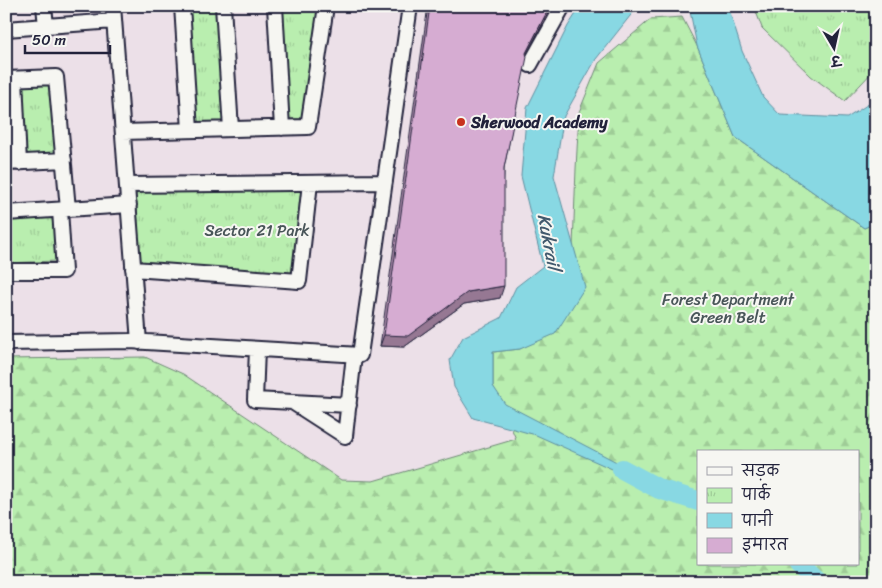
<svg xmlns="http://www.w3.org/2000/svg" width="882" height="588" font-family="Sriracha,'Playpen Sans Deva',sans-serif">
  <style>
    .forest { fill: url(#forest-firs); stroke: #6e8875; fill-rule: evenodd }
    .park { fill: url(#park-tufts); stroke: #6e8875 }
    .water { fill: #88d8e3; stroke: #5f8fa0 }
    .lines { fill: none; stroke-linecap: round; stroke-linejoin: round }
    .river { stroke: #88d8e3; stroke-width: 20 }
    .minor-casing { stroke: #22223b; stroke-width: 18 }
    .minor { stroke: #f6f6f2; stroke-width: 14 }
    .wall { fill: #b894b5; stroke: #22223b }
    .shaded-wall { fill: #967893; stroke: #22223b }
    .building { fill: #d6acd2; stroke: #22223b }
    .poi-dot { fill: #c8321e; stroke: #f6f6f2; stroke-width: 2 }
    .labels { text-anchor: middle; stroke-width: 4; stroke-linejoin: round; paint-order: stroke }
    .poi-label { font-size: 16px; font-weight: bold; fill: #22223b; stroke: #f6f6f2; text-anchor: start }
    .park-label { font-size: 16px; fill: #485558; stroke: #f6f6f2 }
    .water-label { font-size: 18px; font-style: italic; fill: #41596d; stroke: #f6f6f2 }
  </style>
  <defs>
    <pattern id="forest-firs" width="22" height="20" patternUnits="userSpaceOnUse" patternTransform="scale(1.25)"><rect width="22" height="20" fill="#b9eeaf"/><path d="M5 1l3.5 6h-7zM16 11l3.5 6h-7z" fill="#9fcc97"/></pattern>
    <pattern id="park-tufts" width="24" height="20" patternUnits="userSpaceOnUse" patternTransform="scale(1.25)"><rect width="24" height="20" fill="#b9eeaf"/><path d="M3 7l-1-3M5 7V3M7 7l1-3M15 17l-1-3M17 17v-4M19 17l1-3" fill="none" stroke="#9fcc97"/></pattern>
  </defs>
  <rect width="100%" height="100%" fill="#ece0e8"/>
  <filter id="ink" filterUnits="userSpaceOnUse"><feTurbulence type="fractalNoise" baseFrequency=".02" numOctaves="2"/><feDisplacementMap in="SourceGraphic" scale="10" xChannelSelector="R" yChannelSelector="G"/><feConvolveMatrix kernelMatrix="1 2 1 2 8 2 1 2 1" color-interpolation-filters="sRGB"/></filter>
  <g filter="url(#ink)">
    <path class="forest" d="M682 17 697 46 735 137 864 228 876 223V582H6V359L145 357 183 374 341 480 373 481 516 439 493 386V352L520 349 584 287 573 246 576 169 579 112 599 63 651 19ZM698 452H858V564H698Z"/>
    <path class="park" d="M189 6H218L226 123 197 125Z
      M281 6H320L304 119H287Z
      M754 6H876V68L845 101 811 76 762 28Z
      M50 82 55 154 24 156 19 84Z
      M302 189 293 274 140 263 136 192Z
      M53 217 56 261 6 263V220Z"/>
    <path class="water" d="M581 6H638L596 59 564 116 554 176 585 287 555 334 520 349 493 352V386L505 404 634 471 646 482 630 477 536 435 473 418 454 387 450 360 463 337 501 318 516 287 543 266 521 176 527 108 568 26Z
      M689 6H728L742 51 763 97 780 115 847 118 870 103 876 96V223L864 228 735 137 697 46Z"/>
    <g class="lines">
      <path class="river" d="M622 469 659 489 698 501
        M798 564 817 582"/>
      <defs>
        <path id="minor" d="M44 6 46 26
          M113 6 139 342
          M182 6 190 130
          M223 6 231 129
          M275 6 282 128
          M6 29 114 21
          M530 65 563 6
          M6 79 56 77 68 209
          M15 79 19 163
          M123 132 308 127 326 6
          M6 163 64 160
          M127 185 385 182
          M6 213 129 205
          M133 269 299 281 310 183
          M6 271H64L60 210
          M6 343 130 341 360 355 410 6
          M257 349 255 400 349 405
          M294 403 345 436 354 355"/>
      </defs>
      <use href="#minor" class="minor-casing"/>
      <use href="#minor" class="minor"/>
    </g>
    <path class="wall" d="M428 6H552L526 55 504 168 500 298 464 304 404 347 380 346Z"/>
    <path class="shaded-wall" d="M550 6H552L521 65 526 53Z
      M504 286 500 298 464 304 404 347 380 346 384 335 468 292Z"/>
    <path class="building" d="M430 6H550L526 53 527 57 504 168V286L468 292 408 336 384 335Z"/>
  </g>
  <circle class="poi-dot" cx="461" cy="122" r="5"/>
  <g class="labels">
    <g class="poi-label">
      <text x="471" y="128">Sherwood Academy</text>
    </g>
    <g class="park-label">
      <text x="257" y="236">Sector 21 Park</text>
      <text x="728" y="305">Forest Department<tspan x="728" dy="18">Green Belt</tspan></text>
    </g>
    <g class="water-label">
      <text transform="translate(549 242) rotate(79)" y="6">Kukrail</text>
    </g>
  </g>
  <rect width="882" height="588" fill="none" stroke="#f6f6f2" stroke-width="25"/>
  <rect x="12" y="12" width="857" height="563" fill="none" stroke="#22223b" stroke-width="2" filter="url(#ink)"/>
  <rect x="697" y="450" width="162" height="115" fill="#f6f6f2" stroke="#a1a1a9"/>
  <rect x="707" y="467" width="25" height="8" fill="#f6f6f2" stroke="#a1a1a9"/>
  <text x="742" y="476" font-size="15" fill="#22223b">सड़क</text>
  <rect x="707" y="488" width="25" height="15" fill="url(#park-tufts)" stroke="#a1a1a9"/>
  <text x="742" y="500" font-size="15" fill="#22223b">पार्क</text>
  <rect x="707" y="513" width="25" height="15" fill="#88d8e3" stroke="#a1a1a9"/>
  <text x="742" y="526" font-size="15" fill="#22223b">पानी</text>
  <rect x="707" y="538" width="25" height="15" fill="#d6acd2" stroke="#a1a1a9"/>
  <text x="742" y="550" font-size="15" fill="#22223b">इमारत</text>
  <g transform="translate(834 48) rotate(171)" stroke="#f6f6f2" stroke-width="4" paint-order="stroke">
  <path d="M0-4L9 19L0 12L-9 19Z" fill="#22223b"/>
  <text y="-8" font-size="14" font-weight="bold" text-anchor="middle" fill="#22223b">उ</text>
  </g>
  <path d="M25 45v8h85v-8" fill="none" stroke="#22223b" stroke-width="2.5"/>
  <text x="32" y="45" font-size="15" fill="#22223b" stroke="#f6f6f2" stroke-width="4" paint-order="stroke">50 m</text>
</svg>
